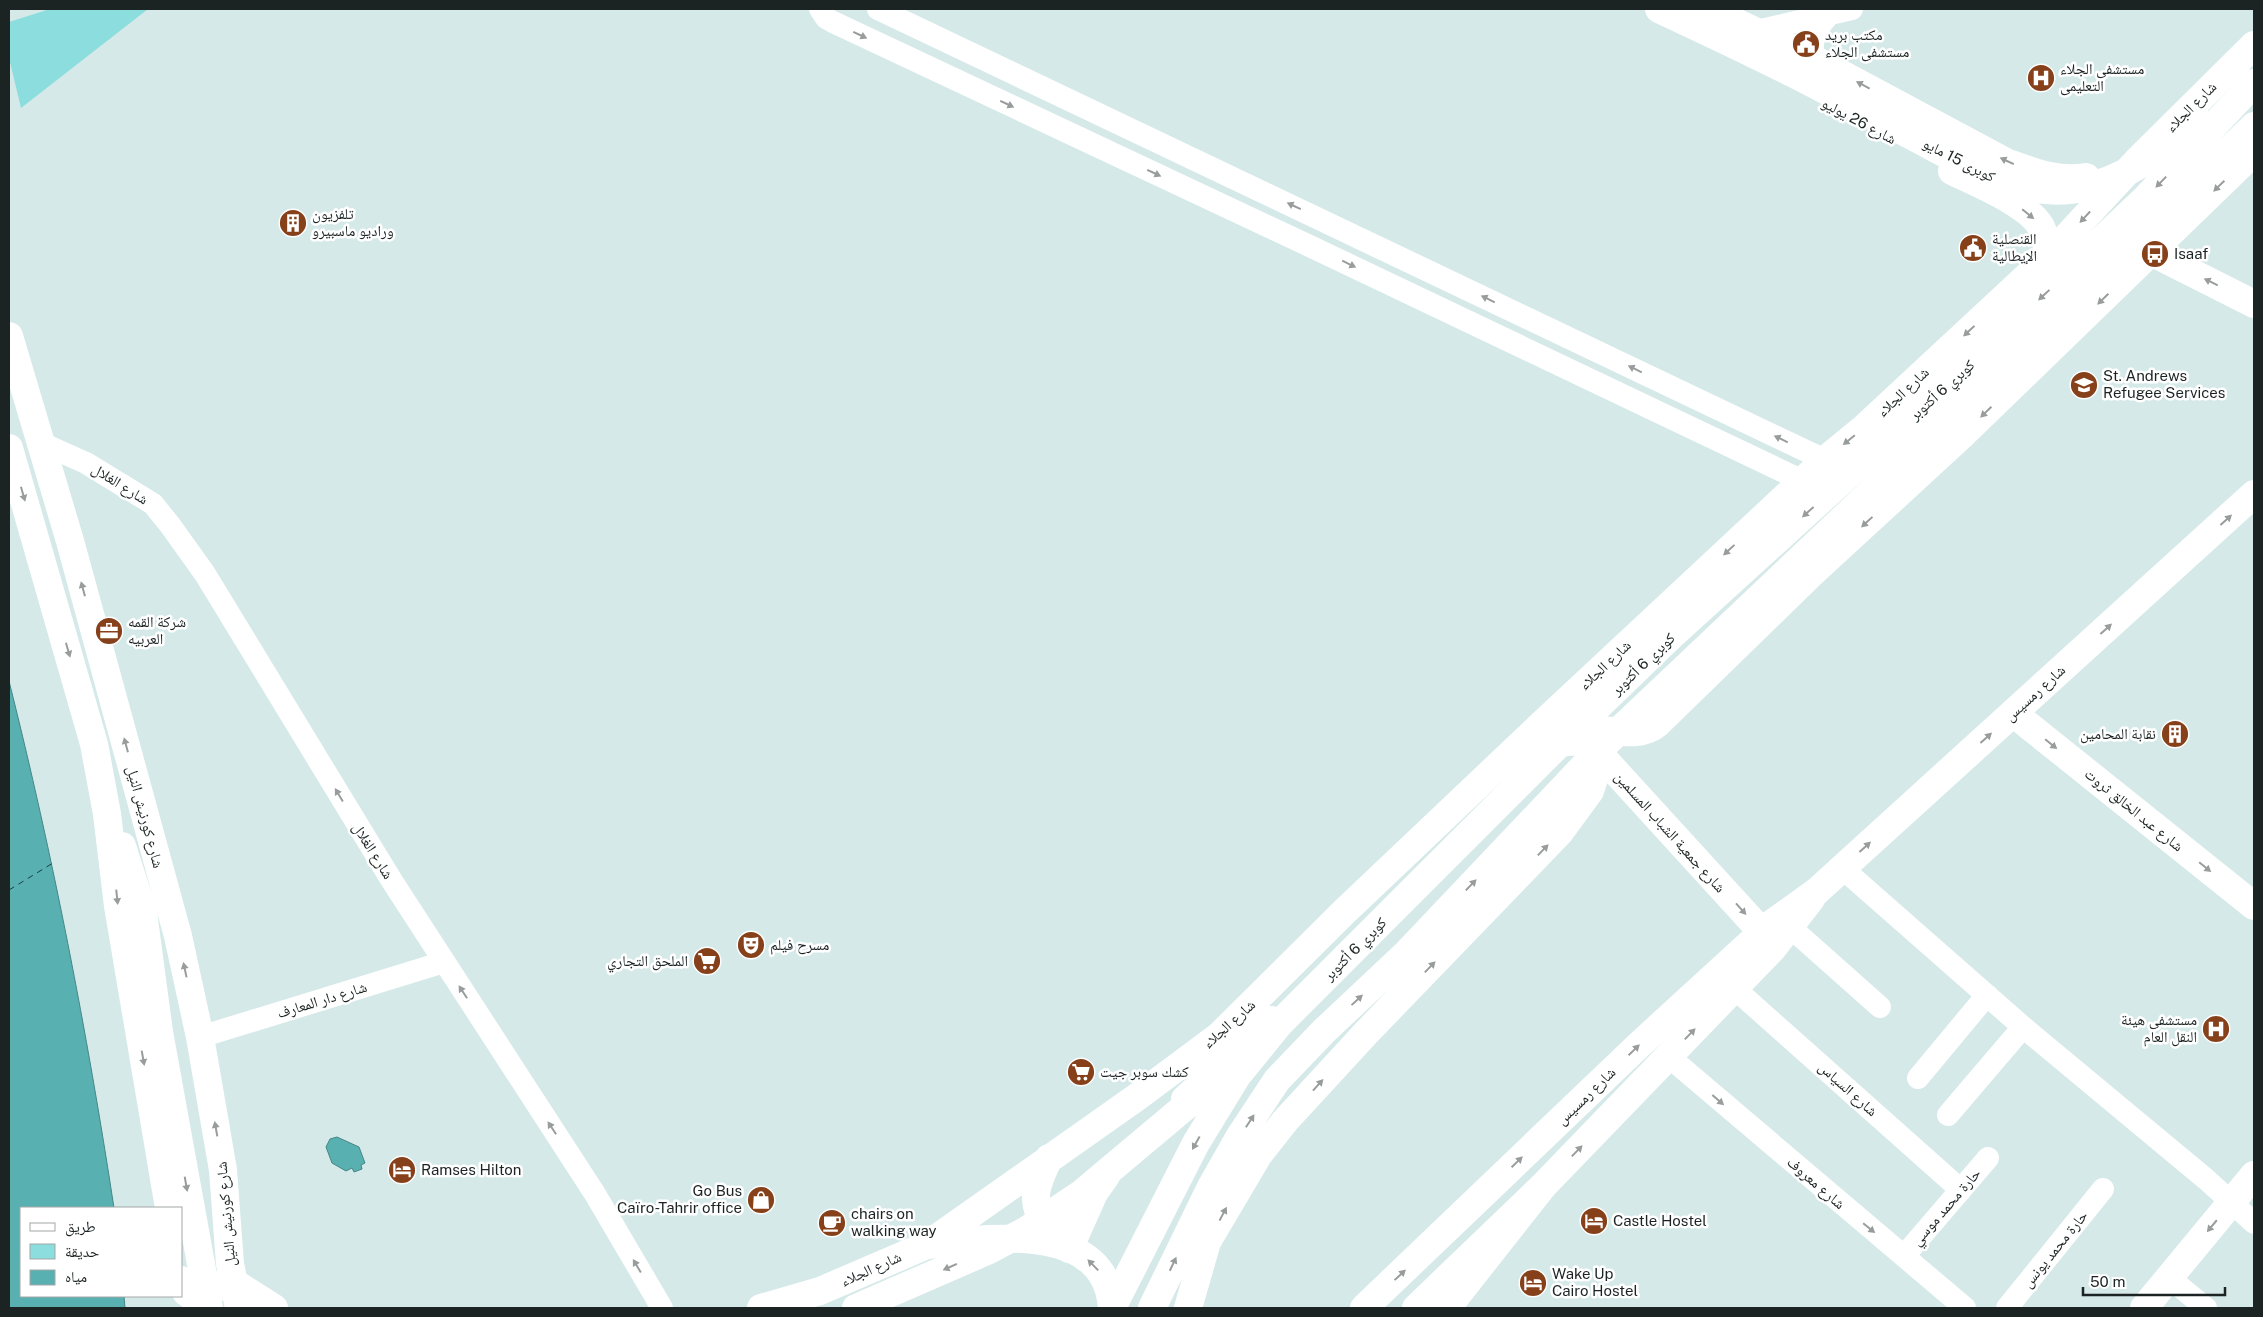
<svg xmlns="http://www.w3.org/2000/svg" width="2263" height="1317" font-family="'Public Sans','Noto Naskh Arabic',sans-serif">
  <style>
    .green { fill: #8bddde }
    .water { fill: #58b0b1; stroke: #468686 }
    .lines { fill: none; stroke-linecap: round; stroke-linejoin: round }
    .ferry { stroke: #184142; stroke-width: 1; stroke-dasharray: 6 5; stroke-linecap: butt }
    .street { stroke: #fff; stroke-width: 22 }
    .secondary { stroke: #fff; stroke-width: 28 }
    .primary { stroke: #fff; stroke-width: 28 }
    .highway { stroke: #fff; stroke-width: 28 }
    .oneway { fill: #999c9c }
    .labels { text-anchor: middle; stroke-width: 5; stroke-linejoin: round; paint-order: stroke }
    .poi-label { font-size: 15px; fill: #1c2323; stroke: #fff; text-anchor: start }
    .street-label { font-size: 15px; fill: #1c2323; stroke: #fff }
  </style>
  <rect width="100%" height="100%" fill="#d5e9e9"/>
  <path class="green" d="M50 9H148L21 108 9 58V22Z"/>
  <path class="water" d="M9 681C53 856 87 1031 114 1208H21V1296H124L125 1308H9Z
    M337 1137 359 1147 365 1163 361 1165 362 1169 354 1172 352 1168 346 1171 332 1163 326 1147 330 1139Z"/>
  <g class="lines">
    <path class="ferry" d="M9 890 53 863"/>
    <path class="street" d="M820 9 826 18 833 22 1316 249 1803 481
      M878 9 1825 460
      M1748 33 1852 9
      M39 442 86 463 122 485 153 504 170 525 205 574 392 881 595 1194 662 1308
      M1842 868 2023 1027 2207 1180 2254 1223
      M1790 927 1880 1007
      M1734 988 1961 1190
      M200 1037 444 962
      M1668 1056 1965 1308
      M1918 1078 1987 995
      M1948 1115 2023 1027
      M1904 1256 1988 1158
      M2168 1277 2206 1308
      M2007 1308 2103 1189"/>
    <path class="secondary" d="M2151 252 2254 304
      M2013 713 2254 906
      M1447 1308 1543 1186 1773 948 1811 899
      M2144 1308 2254 1175"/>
    <path class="primary" d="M1708 9 1810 57 2008 163C2034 172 2058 182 2086 177
      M1810 57C1808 40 1813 28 1824 16
      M1952 171C1976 183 2029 204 2041 227 2046 237 2047 246 2048 257
      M1601 730C1620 731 1642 737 1657 724L1811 574 1962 435 2254 152
      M1546 749C1563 741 1577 738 1594 748L1762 932
      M1185 1099 1271 1020
      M1049 1158C1039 1179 1028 1200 1044 1221L1065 1223
      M928 1245C989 1238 1106 1220 1112 1308
      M1069 1249 1094 1193 1106 1176
      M233 1282 274 1308
      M761 1308 820 1291 927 1245 1137 1097 1219 1036 1344 912 1540 726 1825 460 1864 428 2048 257 2137 161 2254 45
      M1364 1308 1639 1045 1770 925 1816 892 2254 494"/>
    <path class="highway" d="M1659 9C1714 35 1771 61 1825 90 1860 108 1894 127 1929 145 1976 170 2023 198 2078 189 2126 180 2162 151 2199 122
      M9 336 70 541 178 936 200 1037 223 1170 230 1264 239 1308
      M9 448 94 744 107 814 118 906 169 1208
      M122 846 143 912 159 1032 209 1308
      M181 1280 186 1292 193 1297 210 1294 217 1285
      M856 1308 987 1251 1027 1230 1081 1194 1187 1105 1237 1076
      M1112 1308 1196 1143 1237 1076 1280 1023 1560 743 1670 637 1992 344 2144 200 2254 83
      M1152 1308 1211 1187 1240 1136 1277 1080 1324 1031 1407 953 1606 743 2114 262 2254 126
      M1188 1308 1207 1242 1259 1154 1285 1121 1366 1033 1560 832 1590 791 1604 748
      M1416 1308 1543 1186"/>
  </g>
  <defs><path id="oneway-solid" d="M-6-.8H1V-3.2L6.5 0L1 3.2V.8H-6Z" transform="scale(1.25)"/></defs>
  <g class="oneway">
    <use href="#oneway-solid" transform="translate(860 35) rotate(25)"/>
    <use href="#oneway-solid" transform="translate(1863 85) rotate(-152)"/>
    <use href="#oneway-solid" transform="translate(1007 104) rotate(25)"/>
    <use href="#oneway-solid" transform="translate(2007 161) rotate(-155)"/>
    <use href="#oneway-solid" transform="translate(1154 173) rotate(25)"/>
    <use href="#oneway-solid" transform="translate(2161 182) rotate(134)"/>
    <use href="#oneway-solid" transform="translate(2219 186) rotate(136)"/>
    <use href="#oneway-solid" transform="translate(1294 206) rotate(-155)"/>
    <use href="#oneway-solid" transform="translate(2028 214) rotate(39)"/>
    <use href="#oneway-solid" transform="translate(2085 217) rotate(133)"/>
    <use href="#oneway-solid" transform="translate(1349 264) rotate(26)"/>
    <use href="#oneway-solid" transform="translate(2211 282) rotate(-154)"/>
    <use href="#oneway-solid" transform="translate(2044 295) rotate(137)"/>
    <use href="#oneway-solid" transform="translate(1488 299) rotate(-154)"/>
    <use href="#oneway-solid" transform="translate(2103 299) rotate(136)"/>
    <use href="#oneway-solid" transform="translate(1969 331) rotate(137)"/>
    <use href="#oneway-solid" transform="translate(1635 369) rotate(-154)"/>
    <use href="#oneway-solid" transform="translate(1986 412) rotate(136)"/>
    <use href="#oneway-solid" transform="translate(1781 439) rotate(-154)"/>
    <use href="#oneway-solid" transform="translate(1849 440) rotate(141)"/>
    <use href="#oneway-solid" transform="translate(23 494) rotate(74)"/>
    <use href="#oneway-solid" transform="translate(1808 512) rotate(138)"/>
    <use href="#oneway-solid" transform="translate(2226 520) rotate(-42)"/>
    <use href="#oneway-solid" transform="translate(1867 522) rotate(137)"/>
    <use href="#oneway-solid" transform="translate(1729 550) rotate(137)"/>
    <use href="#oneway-solid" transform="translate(83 589) rotate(-105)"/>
    <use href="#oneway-solid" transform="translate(2106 629) rotate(-42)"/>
    <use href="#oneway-solid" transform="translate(68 650) rotate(74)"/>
    <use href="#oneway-solid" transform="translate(1986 738) rotate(-42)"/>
    <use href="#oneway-solid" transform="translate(2051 744) rotate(39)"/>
    <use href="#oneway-solid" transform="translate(126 745) rotate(-105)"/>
    <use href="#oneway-solid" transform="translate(339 795) rotate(-121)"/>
    <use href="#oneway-solid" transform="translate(1865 847) rotate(-42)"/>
    <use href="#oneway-solid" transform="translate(1543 850) rotate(-46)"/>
    <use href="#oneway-solid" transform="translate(2205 867) rotate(39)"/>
    <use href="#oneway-solid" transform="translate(1471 885) rotate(-46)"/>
    <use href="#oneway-solid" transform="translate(117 897) rotate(84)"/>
    <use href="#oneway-solid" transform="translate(1741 909) rotate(48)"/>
    <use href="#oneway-solid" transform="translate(1430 967) rotate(-46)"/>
    <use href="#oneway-solid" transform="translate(185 970) rotate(-102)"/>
    <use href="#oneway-solid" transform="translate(463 992) rotate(-123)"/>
    <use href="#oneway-solid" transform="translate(1357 1000) rotate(-43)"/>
    <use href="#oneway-solid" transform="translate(1690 1034) rotate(-46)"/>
    <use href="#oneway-solid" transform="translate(1634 1050) rotate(-44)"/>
    <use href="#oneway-solid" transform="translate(143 1058) rotate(80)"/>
    <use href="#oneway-solid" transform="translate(1318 1085) rotate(-48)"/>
    <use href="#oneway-solid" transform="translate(1718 1100) rotate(41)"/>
    <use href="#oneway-solid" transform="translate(1250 1121) rotate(-57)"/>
    <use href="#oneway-solid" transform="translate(552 1128) rotate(-123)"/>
    <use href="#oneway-solid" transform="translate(216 1129) rotate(-100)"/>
    <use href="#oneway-solid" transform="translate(1196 1143) rotate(119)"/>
    <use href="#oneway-solid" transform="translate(1577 1151) rotate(-46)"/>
    <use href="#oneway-solid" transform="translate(1517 1162) rotate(-44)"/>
    <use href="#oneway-solid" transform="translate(186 1184) rotate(80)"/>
    <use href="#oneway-solid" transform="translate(1223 1214) rotate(-62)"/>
    <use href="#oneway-solid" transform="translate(2212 1226) rotate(130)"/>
    <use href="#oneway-solid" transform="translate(1869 1228) rotate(39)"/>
    <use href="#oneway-solid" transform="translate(1173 1264) rotate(-65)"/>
    <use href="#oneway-solid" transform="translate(1093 1265) rotate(-134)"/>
    <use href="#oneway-solid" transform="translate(637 1266) rotate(-121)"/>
    <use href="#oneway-solid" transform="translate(950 1267) rotate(156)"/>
    <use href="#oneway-solid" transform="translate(1400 1275) rotate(-43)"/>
  </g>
  <defs>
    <symbol id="civic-disc" viewBox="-11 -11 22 22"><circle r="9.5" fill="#86401a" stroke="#fff"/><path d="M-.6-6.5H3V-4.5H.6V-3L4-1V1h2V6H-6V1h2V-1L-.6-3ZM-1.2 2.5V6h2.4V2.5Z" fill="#fff"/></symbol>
    <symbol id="hospital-disc" viewBox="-11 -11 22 22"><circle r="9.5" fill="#86401a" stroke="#fff"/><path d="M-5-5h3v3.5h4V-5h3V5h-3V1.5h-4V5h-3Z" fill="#fff"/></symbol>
    <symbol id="building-disc" viewBox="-11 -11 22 22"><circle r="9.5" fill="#86401a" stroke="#fff"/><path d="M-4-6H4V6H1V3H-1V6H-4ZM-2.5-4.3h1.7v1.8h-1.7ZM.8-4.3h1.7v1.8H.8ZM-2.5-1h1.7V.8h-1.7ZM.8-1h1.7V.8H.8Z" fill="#fff"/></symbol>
    <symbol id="bus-disc" viewBox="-11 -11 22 22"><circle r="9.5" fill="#86401a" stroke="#fff"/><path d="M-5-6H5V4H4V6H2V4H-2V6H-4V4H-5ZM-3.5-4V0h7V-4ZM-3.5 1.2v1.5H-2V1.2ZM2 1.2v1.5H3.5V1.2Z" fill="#fff"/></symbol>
    <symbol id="school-disc" viewBox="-11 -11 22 22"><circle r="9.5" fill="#86401a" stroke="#fff"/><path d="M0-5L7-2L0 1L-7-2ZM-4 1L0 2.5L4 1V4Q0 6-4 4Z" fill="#fff"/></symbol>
    <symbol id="office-disc" viewBox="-11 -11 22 22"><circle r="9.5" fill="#86401a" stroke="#fff"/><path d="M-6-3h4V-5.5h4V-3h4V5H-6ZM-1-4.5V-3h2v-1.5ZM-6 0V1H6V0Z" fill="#fff"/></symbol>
    <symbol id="theatre-disc" viewBox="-11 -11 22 22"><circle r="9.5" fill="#86401a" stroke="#fff"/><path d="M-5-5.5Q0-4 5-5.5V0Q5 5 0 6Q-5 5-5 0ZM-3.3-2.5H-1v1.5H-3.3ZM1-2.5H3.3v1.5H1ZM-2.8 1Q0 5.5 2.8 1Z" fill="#fff"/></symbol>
    <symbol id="supermarket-disc" viewBox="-11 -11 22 22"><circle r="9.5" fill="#86401a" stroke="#fff"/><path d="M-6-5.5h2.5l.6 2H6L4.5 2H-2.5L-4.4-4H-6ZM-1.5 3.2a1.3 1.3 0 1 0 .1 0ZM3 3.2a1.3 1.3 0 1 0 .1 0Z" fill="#fff"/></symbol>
    <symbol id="hotel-disc" viewBox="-11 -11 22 22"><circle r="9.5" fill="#86401a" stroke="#fff"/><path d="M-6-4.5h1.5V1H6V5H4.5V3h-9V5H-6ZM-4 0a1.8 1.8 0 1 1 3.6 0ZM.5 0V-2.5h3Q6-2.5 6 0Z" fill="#fff"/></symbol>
    <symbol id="shop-disc" viewBox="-11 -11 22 22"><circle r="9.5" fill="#86401a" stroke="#fff"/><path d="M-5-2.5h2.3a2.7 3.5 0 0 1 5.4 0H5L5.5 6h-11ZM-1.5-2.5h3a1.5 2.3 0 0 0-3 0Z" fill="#fff"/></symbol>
    <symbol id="cafe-disc" viewBox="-11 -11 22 22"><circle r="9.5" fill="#86401a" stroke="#fff"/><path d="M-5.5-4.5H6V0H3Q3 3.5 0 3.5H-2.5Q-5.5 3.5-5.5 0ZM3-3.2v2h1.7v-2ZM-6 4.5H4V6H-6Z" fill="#fff"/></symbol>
  </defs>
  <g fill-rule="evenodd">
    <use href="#civic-disc" x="1790" y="28" width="32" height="32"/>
    <use href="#hospital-disc" x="2025" y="62" width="32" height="32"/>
    <use href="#building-disc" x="277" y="207" width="32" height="32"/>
    <use href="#civic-disc" x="1957" y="232" width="32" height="32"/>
    <use href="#bus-disc" x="2139" y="238" width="32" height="32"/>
    <use href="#school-disc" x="2068" y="369" width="32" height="32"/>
    <use href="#office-disc" x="93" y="615" width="32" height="32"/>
    <use href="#building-disc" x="2159" y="718" width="32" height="32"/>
    <use href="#theatre-disc" x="735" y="929" width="32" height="32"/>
    <use href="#supermarket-disc" x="691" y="945" width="32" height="32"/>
    <use href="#hospital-disc" x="2200" y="1013" width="32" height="32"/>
    <use href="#supermarket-disc" x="1065" y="1056" width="32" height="32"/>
    <use href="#hotel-disc" x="386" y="1154" width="32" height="32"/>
    <use href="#shop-disc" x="745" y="1184" width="32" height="32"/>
    <use href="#hotel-disc" x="1578" y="1205" width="32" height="32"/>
    <use href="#cafe-disc" x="816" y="1207" width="32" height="32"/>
    <use href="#hotel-disc" x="1517" y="1267" width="32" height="32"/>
  </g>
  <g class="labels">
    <g class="poi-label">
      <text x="1825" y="40">مكتب بريد<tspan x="1825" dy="17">مستشفى الجلاء</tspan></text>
      <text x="2060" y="74">مستشفى الجلاء<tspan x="2060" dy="17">التعليمى</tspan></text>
      <text x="312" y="219">تلفزيون<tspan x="312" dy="17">وراديو ماسبيرو</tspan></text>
      <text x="1992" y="244">القنصلية<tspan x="1992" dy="17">الإيطالية</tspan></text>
      <text x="2174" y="259">Isaaf</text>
      <text x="2103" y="381">St. Andrews<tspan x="2103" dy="17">Refugee Services</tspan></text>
      <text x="128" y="627">شركة القمه<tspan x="128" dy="17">العربيه</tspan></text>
      <text x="2156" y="739" text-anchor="end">نقابة المحامين</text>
      <text x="770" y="950">مسرح فيلم</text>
      <text x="688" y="966" text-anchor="end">الملحق التجاري</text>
      <text x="2197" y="1025" text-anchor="end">مستشفى هيئة<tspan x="2197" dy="17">النقل العام</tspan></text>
      <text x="1100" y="1077">كشك سوبر جيت</text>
      <text x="421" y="1175">Ramses Hilton</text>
      <text x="742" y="1196" text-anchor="end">Go Bus<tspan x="742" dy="17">Caïro-Tahrir office</tspan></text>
      <text x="851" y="1219">chairs on<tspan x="851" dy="17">walking way</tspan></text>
      <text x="1613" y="1226">Castle Hostel</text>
      <text x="1552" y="1279">Wake Up<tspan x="1552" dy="17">Cairo Hostel</tspan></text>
    </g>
    <g class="street-label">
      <text transform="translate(2191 107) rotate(-45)" y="5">شارع الجلاء</text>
      <text transform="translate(1859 121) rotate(28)" y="5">شارع 26 يوليو</text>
      <text transform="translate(1959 160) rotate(27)" y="5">كوبرى 15 مايو</text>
      <text transform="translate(1942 390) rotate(-42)" y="5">كوبري 6 أكتوبر</text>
      <text transform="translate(1903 392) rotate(-43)" y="5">شارع الجلاء</text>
      <text transform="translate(120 484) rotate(32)" y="5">شارع الغلال</text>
      <text transform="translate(1643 664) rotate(-44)" y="5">كوبري 6 أكتوبر</text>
      <text transform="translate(1605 665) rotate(-43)" y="5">شارع الجلاء</text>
      <text transform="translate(2035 693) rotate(-42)" y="5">شارع رمسيس</text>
      <text transform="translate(2134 810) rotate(39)" y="5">شارع عبد الخالق ثروت</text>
      <text transform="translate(145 817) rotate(75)" y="5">شارع كورنيش النيل</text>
      <text transform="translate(1670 832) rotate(48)" y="5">شارع جمعية الشباب المسلمين</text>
      <text transform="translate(373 851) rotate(58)" y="5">شارع الغلال</text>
      <text transform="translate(1355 949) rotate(-45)" y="5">كوبري 6 أكتوبر</text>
      <text transform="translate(322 1000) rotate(-17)" y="5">شارع دار المعارف</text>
      <text transform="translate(1229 1024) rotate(-42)" y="5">شارع الجلاء</text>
      <text transform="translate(1848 1089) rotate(42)" y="5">شارع السياس</text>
      <text transform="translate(1586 1096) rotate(-44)" y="5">شارع رمسيس</text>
      <text transform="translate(1816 1183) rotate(41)" y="5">شارع معروف</text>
      <text transform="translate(1946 1207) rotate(-49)" y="5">حارة محمد موسي</text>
      <text transform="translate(226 1214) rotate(-95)" y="5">شارع كورنيش النيل</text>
      <text transform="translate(2055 1249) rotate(-51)" y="5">حارة محمد يونس</text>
      <text transform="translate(871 1269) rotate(-24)" y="5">شارع الجلاء</text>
    </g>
  </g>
  <rect width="2263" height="1317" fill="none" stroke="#1c2323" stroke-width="20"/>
  <rect x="20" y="1207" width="162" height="90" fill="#ffffff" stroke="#a4a7a7"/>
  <rect x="30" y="1223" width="25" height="8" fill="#ffffff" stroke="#a4a7a7"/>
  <text x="65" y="1232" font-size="15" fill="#1c2323">طريق</text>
  <rect x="30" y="1244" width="25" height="15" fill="#8bddde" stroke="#a4a7a7"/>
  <text x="65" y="1257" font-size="15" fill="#1c2323">حديقة</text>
  <rect x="30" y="1270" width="25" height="15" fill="#58b0b1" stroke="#a4a7a7"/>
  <text x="65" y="1282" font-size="15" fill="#1c2323">مياه</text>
  <path d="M2083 1287v8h142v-8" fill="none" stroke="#1c2323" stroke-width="2.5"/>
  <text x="2090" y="1287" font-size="15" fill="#1c2323" stroke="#ffffff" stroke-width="4" paint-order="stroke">50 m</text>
</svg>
